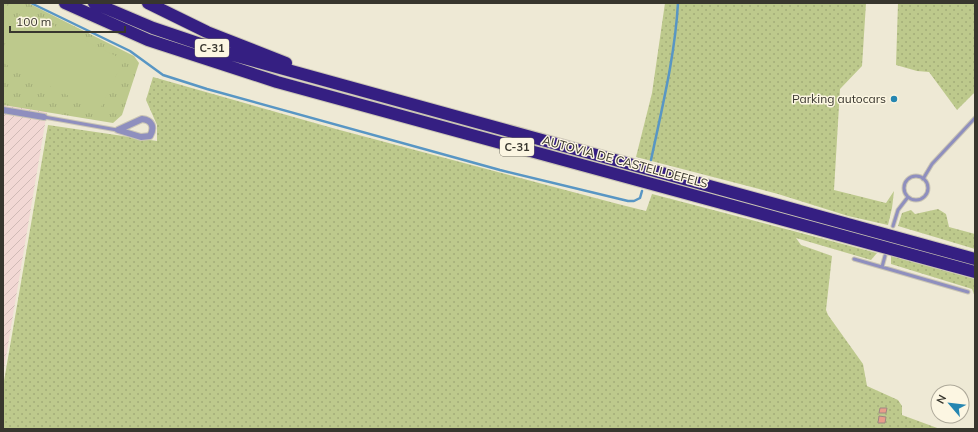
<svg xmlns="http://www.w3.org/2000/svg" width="978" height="432" font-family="Mulish,sans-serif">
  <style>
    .industrial { fill: url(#industrial-furrows) }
    .grass { fill: url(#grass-dots) }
    .park { fill: url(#park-tufts) }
    .garden { fill: #bdc98c }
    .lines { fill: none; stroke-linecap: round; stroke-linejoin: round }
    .stream { stroke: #5896c4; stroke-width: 2.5 }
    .building { fill: #e89d8a; stroke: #9d8782 }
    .lane-casing { stroke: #cac5b4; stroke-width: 5 }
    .street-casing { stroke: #cac5b4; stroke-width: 8 }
    .highway-casing { stroke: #cac5b4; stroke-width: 14 }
    .lane { stroke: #8f8fbe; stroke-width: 3 }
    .street { stroke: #8f8fbe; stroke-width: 6 }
    .highway { stroke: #351f82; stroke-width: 12 }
    .poi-dot { fill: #2586b1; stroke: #fcf6e2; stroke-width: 1.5 }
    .labels { text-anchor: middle; stroke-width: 3; stroke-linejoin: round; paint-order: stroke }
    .shield { fill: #fcf6e2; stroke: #737064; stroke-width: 1 }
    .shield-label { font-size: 11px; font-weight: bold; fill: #38362e }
    .poi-label { font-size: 12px; fill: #38362e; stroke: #fcf6e2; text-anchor: end }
    .street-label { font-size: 12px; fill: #38362e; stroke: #fcf6e2 }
  </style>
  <defs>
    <pattern id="industrial-furrows" width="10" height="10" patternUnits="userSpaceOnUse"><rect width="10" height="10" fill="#f2d8d4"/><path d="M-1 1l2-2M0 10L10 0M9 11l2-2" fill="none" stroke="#d0bab6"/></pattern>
    <pattern id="grass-dots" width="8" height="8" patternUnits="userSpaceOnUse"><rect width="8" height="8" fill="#bdc98c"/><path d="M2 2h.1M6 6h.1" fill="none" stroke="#a3ad79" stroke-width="1.8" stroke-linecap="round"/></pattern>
    <pattern id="park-tufts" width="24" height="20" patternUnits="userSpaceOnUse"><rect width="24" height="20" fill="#bdc98c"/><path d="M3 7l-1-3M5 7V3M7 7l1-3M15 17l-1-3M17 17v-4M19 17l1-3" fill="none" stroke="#a3ad79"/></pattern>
  </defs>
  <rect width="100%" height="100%" fill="#eee9d5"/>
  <path class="industrial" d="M3 105 47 112 3 375Z"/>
  <path class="grass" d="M665 3H866L862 66 840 89 834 190 886 203 894 191 892 208 888 225 848 216 778 194 636 157 652 93Z
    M898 3H975V92L957 110 929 72 917 71 896 65Z
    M153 77 336 129 618 204 646 211 652 194 877 253 871 260 796 238 801 245 832 256 826 310 828 315 863 364 867 386 898 400 902 406V415L940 429H3V387L48 125 157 141V125L146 100Z
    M938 209 946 214 949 227 975 234V249L898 226 902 213 911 210 915 214Z
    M891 256 975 279V297L972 289 891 264Z"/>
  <path class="park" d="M3 3H28L134 56 139 63 122 115 113 123 3 105Z"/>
  <path class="garden" d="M3 3 15 10 10 20 3 16Z
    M22 10 124 60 99 111 3 63V48Z
    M3 19 13 24 3 43Z"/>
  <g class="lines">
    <path class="stream" d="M31 3 130 51 163 75 207 89 500 170 628 201H634L640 198 642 191
      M651 160C662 108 675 56 678 3"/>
  </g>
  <path class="building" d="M880 408H887L886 413H879Z
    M879 416 886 417 885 423H878Z"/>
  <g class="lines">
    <defs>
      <path id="lane" d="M44 117 117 130
        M904 188a12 12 0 1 1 24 0a12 12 0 1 1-24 0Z
        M923 179 932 164 975 118
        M893 226 898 210 908 197
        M854 259 968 292
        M882 267 885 256"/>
      <path id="street" d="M3 110 44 117
        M142 119C152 120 155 127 150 136L141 137 118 130Z"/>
      <path id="highway" d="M65 3 148 40 277 82 975 272
        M94 3 153 28 233 55 975 259
        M148 3 207 32 286 63"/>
    </defs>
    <use href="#lane" class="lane-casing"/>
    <use href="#street" class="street-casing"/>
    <use href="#highway" class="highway-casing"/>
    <use href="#lane" class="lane"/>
    <use href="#street" class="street"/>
    <use href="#highway" class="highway"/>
  </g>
  <circle class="poi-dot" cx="894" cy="99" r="4"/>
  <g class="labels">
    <g class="shield">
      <rect x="195" y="39" width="34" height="18" rx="3"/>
      <rect x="500" y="138" width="34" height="18" rx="3"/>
    </g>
    <g class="shield-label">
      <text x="212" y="52">C-31</text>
      <text x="517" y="151">C-31</text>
    </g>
    <g class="poi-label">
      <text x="886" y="103">Parking autocars</text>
    </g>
    <g class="street-label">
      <text transform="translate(625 162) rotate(15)" y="4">AUTOVIA DE CASTELLDEFELS</text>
    </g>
  </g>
  <rect width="978" height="432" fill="none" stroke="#38362e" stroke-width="8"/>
  <g transform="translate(950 404) rotate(298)"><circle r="19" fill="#fcf6e2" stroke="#aea99a"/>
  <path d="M0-3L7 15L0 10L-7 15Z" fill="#2586b1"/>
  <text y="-6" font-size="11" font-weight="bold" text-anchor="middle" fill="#38362e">N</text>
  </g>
  <path d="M10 26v6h115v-6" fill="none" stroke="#38362e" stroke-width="2"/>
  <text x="16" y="26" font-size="12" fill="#38362e" stroke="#fcf6e2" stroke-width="3" paint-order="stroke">100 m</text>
</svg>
